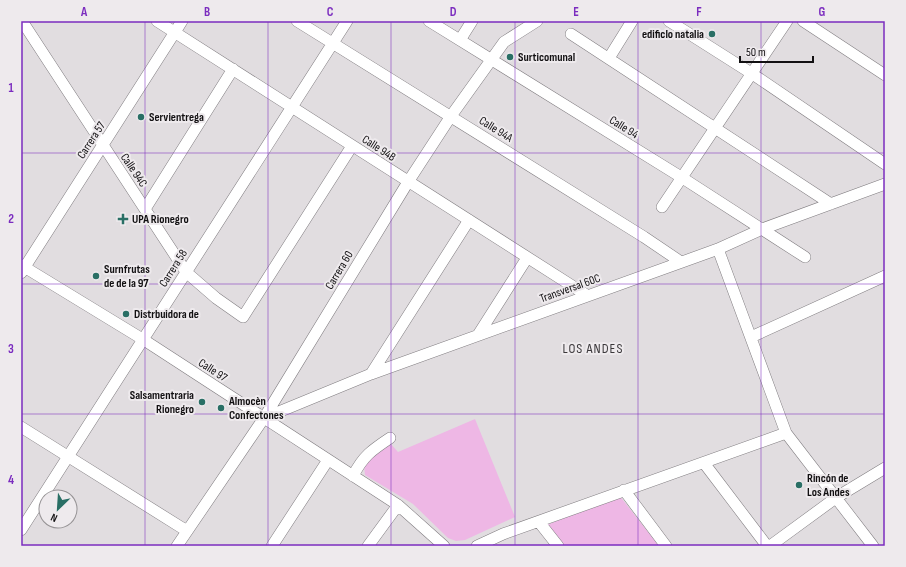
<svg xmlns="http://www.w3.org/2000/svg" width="906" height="567" font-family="'Sofia Sans Condensed',sans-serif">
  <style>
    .green { fill: #eeb7e5 }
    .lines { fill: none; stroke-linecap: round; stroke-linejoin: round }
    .minor-casing { stroke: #807d80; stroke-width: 12 }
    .minor { stroke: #fff; stroke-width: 11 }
    .grid { fill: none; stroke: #7b2cbf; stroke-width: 1; stroke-opacity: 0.55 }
    .poi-dot { fill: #296f65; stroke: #eeeaed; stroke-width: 1.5 }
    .labels { text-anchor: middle; stroke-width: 4; stroke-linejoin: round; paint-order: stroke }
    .poi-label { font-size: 12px; font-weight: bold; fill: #121012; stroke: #eeeaed; text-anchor: start }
    .street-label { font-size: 12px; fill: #121012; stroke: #eeeaed }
    .quarter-label { font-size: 14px; letter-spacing: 1px; fill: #3b383b; stroke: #eeeaed }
    .neatline { fill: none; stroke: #7b2cbf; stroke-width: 1.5 }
    .grid-label { font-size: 13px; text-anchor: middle; font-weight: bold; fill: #7b2cbf }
  </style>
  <rect width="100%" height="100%" fill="#e1dde0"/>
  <path class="green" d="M475 419 515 517 465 540 456 541 448 538 413 504 365 475 364 465 390 443 398 452Z
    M619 495 659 546H564L547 525Z"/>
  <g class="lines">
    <defs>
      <path id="minor" d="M22 21 186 272 216 298 243 317 352 146
        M157 21 588 296
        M297 21 644 237 681 262
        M429 21 681 177 805 257
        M669 21 751 73 885 164
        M803 21 885 75
        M571 34 831 204
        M460 40 472 21
        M609 58 632 21
        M662 207 787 21
        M145 209 233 69
        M718 249 786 433 873 546
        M21 265 144 340 398 505 444 546
        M21 273 182 21
        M478 335 527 258
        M751 337 885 276
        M371 374 469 220
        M264 418 371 374 718 249 762 229 885 184
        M21 427 187 531
        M704 463 767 546
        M353 476C363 456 372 450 390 438
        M624 490 666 546
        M539 522 558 546
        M21 530 347 21
        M177 546 264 418 408 182 451 116 504 42 537 21
        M272 546 328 460
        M368 546 398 505
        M477 546 503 534 786 433
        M770 546 837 497 885 468"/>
    </defs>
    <use href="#minor" class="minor-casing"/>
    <use href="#minor" class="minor"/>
  </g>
  <path class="grid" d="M145 21V546M268 21V546M391 21V546M515 21V546M638 21V546M761 21V546M21 153H885M21 284H885M21 414H885"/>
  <g class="poi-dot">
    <circle cx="712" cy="34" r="4"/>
    <circle cx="510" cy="57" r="4"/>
    <circle cx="141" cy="117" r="4"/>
    <path d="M121 213h4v4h4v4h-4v4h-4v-4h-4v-4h4z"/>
    <circle cx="96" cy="276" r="4"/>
    <circle cx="126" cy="314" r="4"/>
    <circle cx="202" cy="402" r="4"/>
    <circle cx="221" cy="408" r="4"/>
    <circle cx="799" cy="485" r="4"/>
  </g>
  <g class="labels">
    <g class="poi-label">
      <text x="704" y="38" text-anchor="end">edificlo natalia</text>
      <text x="518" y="61">Surticomunal</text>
      <text x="149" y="121">Servientrega</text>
      <text x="132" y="223">UPA Rionegro</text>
      <text x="104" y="273">Surnfrutas<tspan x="104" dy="14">de de la 97</tspan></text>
      <text x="134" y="318">Distrbuidora de</text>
      <text x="194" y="399" text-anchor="end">Salsamentraria<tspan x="194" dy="14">Rionegro</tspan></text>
      <text x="229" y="405">Almocèn<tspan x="229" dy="14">Confectones</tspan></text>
      <text x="807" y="482">Rincón de<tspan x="807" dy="14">Los Andes</tspan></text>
    </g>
    <g class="street-label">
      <text transform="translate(624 127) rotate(32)" y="4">Calle 94</text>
      <text transform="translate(496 129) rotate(32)" y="4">Calle 94A</text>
      <text transform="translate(91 140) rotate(-57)" y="4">Carrera 57</text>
      <text transform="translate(379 148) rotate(33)" y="4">Calle 94B</text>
      <text transform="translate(134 170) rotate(56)" y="4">Calle 94C</text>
      <text transform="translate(173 268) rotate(-58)" y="4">Carrera 58</text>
      <text transform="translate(339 270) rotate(-59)" y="4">Carrera 60</text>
      <text transform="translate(570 288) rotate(-20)" y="4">Transversal 60C</text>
      <text transform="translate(213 370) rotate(33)" y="4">Calle 97</text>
    </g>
    <g class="quarter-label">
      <text x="593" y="353">LOS ANDES</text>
    </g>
  </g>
  <rect width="906" height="567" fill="none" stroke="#eeeaed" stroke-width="44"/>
  <g transform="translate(58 509) rotate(205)"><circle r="19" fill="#eeeaed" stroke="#969395"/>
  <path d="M0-3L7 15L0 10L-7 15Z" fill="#296f65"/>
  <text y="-6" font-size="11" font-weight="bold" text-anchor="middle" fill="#121012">N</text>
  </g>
  <path d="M740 56v6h73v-6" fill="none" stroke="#121012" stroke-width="2"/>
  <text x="746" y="56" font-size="12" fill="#121012" stroke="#eeeaed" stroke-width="3" paint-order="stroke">50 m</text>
  <rect x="22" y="22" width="862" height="523" class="neatline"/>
  <g class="grid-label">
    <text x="84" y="16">A</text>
    <text x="207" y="16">B</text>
    <text x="330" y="16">C</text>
    <text x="453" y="16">D</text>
    <text x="576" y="16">E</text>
    <text x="699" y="16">F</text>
    <text x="822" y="16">G</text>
    <text x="11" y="92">1</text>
    <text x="11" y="223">2</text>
    <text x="11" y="353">3</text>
    <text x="11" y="484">4</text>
  </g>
</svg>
